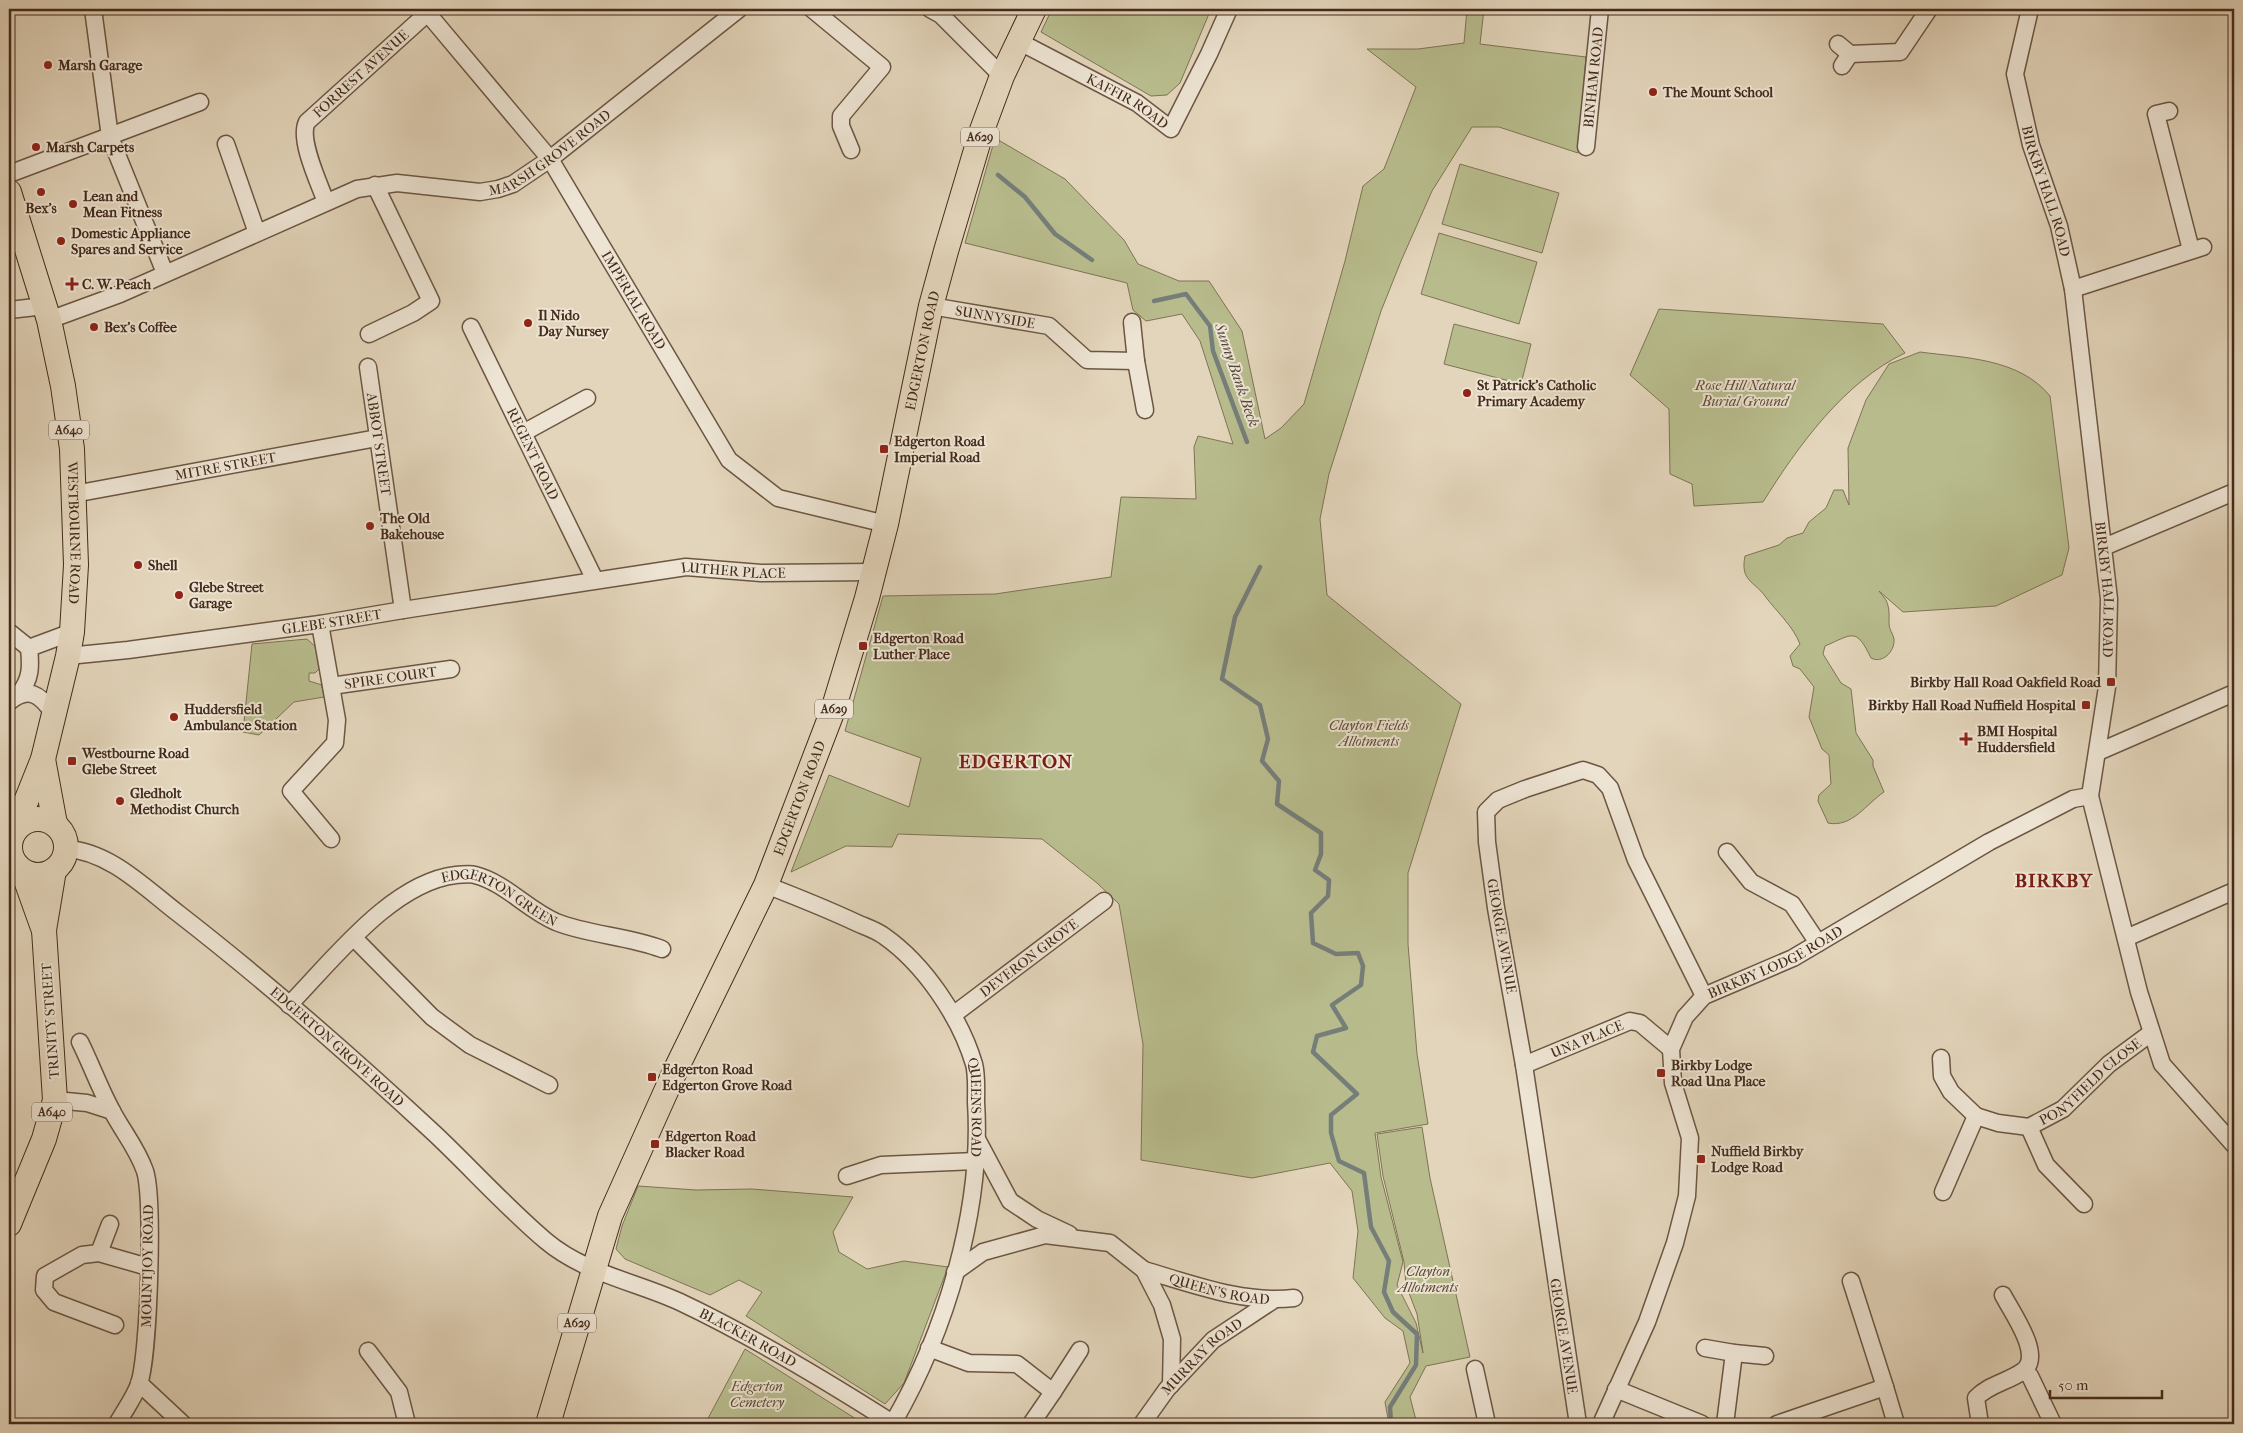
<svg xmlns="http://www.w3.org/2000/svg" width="2243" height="1433" viewBox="0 0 2243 1433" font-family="'IM FELL French Canon',serif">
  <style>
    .green { fill: #b8bc8d; stroke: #7e7454 }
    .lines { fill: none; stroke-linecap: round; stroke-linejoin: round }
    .stream { stroke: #767e7a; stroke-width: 4.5 }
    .minor-casing { stroke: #6c5643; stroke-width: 19 }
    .highway-casing { stroke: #442b1b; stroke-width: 26 }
    .minor { stroke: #ede4d3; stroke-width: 16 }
    .highway { stroke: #e3d5bb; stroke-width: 24 }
    .poi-dot { fill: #8f2418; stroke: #ede4d3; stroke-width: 2 }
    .labels { text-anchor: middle; stroke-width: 4; stroke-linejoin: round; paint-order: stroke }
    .shield { fill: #ede4d3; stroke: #776252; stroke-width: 1 }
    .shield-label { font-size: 12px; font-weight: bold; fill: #442b1b }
    .poi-label { font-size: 14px; font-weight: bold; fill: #442b1b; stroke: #ede4d3; text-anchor: start }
    .street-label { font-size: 14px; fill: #442b1b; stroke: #ede4d3 }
    .park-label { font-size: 14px; font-style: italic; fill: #5b4832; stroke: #ede4d3 }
    .water-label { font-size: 15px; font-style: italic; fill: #55473b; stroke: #ede4d3 }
    .district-label { font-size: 19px; font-weight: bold; letter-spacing: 1px; fill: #7a1f14; stroke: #ede4d3 }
  </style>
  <rect width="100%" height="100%" fill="#e3d5bb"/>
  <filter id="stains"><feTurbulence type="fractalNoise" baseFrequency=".004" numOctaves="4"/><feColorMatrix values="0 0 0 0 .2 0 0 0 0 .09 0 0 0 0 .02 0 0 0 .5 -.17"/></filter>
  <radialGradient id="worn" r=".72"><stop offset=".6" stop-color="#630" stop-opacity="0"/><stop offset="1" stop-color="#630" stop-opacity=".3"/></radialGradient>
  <!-- green -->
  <g class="green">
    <polygon points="1052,9 1211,9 1180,83 1167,95 1151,96 1041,32"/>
    <polygon points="1467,9 1484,9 1480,44 1586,57 1578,153 1499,127 1472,127 1432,191 1401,261 1381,311 1329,474 1320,519 1327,595 1461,704 1408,873 1408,944 1417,1054 1428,1124 1375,1133 1381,1177 1403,1262 1397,1285 1416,1323 1423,1353 1417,1314 1406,1285 1404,1262 1383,1176 1377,1134 1422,1127 1430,1178 1470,1357 1426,1366 1410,1397 1417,1424 1389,1424 1385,1402 1410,1363 1403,1331 1385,1318 1353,1278 1358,1231 1352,1191 1330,1163 1252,1178 1141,1160 1143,1044 1119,904 1097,883 1042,839 898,834 892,847 846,846 791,872 829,775 909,807 921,758 845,731 883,596 995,594 1111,577 1121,497 1196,499 1194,447 1198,436 1233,444 1200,341 1182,314 1146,321 1133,310 1127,283 965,243 995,138 1065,179 1124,240 1138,264 1179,281 1209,281 1242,331 1265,439 1281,428 1304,404 1345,261 1363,186 1384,169 1416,87 1367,49 1418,49 1464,43"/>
    <polygon points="1460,164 1559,193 1542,253 1442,224"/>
    <polygon points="1439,233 1537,262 1519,324 1421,294"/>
    <path d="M1659 309 1883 324 1905 353C1844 382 1798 446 1763 502L1694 506 1692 484 1670 474 1669 409 1630 375Z"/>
    <polygon points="1454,324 1531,344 1521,384 1444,364"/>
    <path d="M1920 352C1965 358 2019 358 2050 396L2069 548 2062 575 1996 606 1903 612 1879 591C1881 594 1884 597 1886 600 1890 609 1889 615 1889 624 1889 629 1893 634 1894 639 1895 652 1882 664 1871 658 1856 627 1853 634 1825 646L1823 654 1841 683 1851 689 1856 733 1873 760V766L1884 792C1866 804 1852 828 1828 823L1818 801 1819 795 1831 784 1829 755 1822 749 1809 717 1814 687 1800 669 1793 666 1790 656 1800 644C1793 626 1776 611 1765 596 1754 581 1740 581 1745 556L1779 545 1787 538 1803 533 1809 522 1826 508 1834 490H1843L1849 505 1848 448 1866 400 1889 364Z"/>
    <polygon points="307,639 319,650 320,668 315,673 309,673 309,681 322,685 324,697 294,702 259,735 243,732 252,644"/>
    <polygon points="638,1186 696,1190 752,1189 853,1197 833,1232 839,1252 867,1269 904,1261 948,1267 904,1383 885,1404 746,1316 762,1292 739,1280 710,1295 625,1259 616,1249 622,1226"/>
    <polygon points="745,1349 864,1424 705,1424"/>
  </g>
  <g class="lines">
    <!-- stream -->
    <g class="stream">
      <polyline points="998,175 1025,197 1055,234 1092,260"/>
      <polyline points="1154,301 1186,294 1210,326 1213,351 1247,442"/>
      <polyline points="1260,567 1235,617 1222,679 1260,705 1268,739 1262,761 1279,781 1277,804 1321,833 1321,854 1315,870 1329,880 1328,896 1311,913 1313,943 1336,954 1358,953 1363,966 1361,985 1332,1005 1346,1028 1317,1036 1313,1052 1357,1094 1331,1115 1331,1133 1339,1161 1364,1173 1371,1227 1389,1261 1384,1292 1393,1312 1417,1334 1416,1365 1390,1407 1391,1424"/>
    </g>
    <defs>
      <g id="minor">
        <polyline points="93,9 110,137 165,273"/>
        <path id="s1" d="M424 9 550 159 729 460 778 498 886 524"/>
        <polyline points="812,9 882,67 841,116 841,126 851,150"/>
        <polyline points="930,9 941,15 1002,76"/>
        <path id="s2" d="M2030 9 2015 74 2031 145 2059 226 2073 289 2109 599 2107 687 2090 796 2139 992 2162 1064 2234 1145"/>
        <path id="s3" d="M1018 41 1137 103 1171 129 1209 54 1229 9"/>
        <polyline points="1838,44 1850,54 1900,52 1929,9"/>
        <polyline points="1842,66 1850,54"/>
        <polyline points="2169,111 2156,114 2191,250"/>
        <polyline points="226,144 257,233"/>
        <path id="s4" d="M1586 147 1600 9"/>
        <polyline points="9,174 200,102"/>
        <path id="s5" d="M326 202C319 183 298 139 307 122L432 9"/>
        <polyline points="2073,289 2203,247"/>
        <path id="s6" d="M931 306 1049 326 1087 360 1136 361"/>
        <polyline points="9,310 45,306"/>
        <path id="s7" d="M49 320 120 294 357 189 397 183 480 192 498 189 513 184 550 159 739 9"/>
        <polyline points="1132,322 1136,361 1145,410"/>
        <path id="s8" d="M471 327 595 580"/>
        <polyline points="369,334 413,313 431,301 375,185"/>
        <path id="s9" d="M368 367 403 610"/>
        <polyline points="523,433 587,398"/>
        <path id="s10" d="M74 494 377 438"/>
        <polyline points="2104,547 2234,492"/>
        <polyline points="320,624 337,720 335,743 291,791 331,839"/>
        <path d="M9 632 29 648C31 667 31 679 19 694"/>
        <polyline points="29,648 72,632"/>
        <path id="s11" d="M68 656 128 650 320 624 403 610 686 567 761 573 874 572"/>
        <path id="s12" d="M331 686 451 669"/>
        <path d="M9 702C28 686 40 694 53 713"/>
        <polyline points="2098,752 2234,693"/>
        <polyline points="9,840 10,840"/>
        <path id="s13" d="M66 849C110 851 146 889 179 914 268 983 353 1058 435 1134 472 1169 507 1208 546 1241 584 1273 636 1282 680 1302 754 1337 825 1380 894 1424"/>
        <polyline points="1727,852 1751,882 1792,904 1818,943"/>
        <path id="s14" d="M766 885C797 897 827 909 857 923 866 927 876 930 884 936 924 964 960 1017 974 1064 977 1075 976 1090 976 1102 983 1209 946 1331 893 1423"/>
        <polyline points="354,938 432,1017 470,1045 549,1085"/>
        <polyline points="2126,938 2234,891"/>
        <path id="s15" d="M289 1005C332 961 392 882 456 875 462 875 469 873 475 875 506 883 526 909 556 922 589 935 628 936 662 949"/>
        <path id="s16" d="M953 1015 1104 901"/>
        <path d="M80 1042C91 1064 100 1089 112 1111 123 1132 137 1148 145 1171 154 1199 149 1355 139 1384 134 1398 124 1411 117 1424"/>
        <path id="s17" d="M1941 1058 1942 1076 1951 1092 1976 1116 1998 1123 2029 1127 2063 1109 2109 1064 2151 1033"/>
        <path id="s18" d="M1524 1065 1630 1021 1640 1023 1671 1049"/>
        <polyline points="55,1100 87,1103 112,1111"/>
        <polyline points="2029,1127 2046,1165 2084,1204"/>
        <polyline points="978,1141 1010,1201 1037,1219 1069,1234"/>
        <polyline points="847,1176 881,1165 976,1161"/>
        <polyline points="1943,1192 1976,1116"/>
        <polyline points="99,1253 110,1224"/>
        <path id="s19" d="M1144 1270C1192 1284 1244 1304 1294 1298"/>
        <polyline points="955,1272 983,1252 1045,1235 1110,1243 1144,1270 1162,1305 1172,1339 1171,1385"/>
        <polyline points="115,1325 54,1302 44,1290 45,1276 82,1255 99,1253 148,1267"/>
        <polyline points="929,1348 969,1363 1017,1364 1053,1392 1031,1424"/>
        <polyline points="1705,1348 1734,1353"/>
        <polyline points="368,1351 399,1392 407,1424"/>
        <polyline points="1475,1369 1487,1424"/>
        <polyline points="2024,1371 2030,1376 2053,1424"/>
        <polyline points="139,1383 183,1424"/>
        <polyline points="1885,1387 1896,1424"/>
        <polyline points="1616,1389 1702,1424"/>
        <polyline points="1053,1392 1080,1350"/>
        <path id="s20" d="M1142 1424 1167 1389 1213 1340 1272 1301"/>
        <polyline points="1578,1424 1524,1065 1496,908 1487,842 1486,812 1498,800 1525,789 1583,770 1598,775 1610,788 1636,860 1704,996"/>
        <path id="s21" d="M1601 1424 1647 1322 1675 1243 1687 1196 1690 1138 1673 1083 1671 1049 1685 1017 1704 996 1793 958 1989 842 2073 799 2090 796"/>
        <polyline points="1725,1424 1734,1353 1765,1356"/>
        <polyline points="1777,1424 1885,1387 1851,1281"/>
        <path d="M1980 1424 1976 1398C1989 1384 2008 1382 2023 1371 2044 1356 2012 1313 2003 1295"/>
      </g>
      <g id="highway">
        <path id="s22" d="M9 192 49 320 63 386 72 449 76 565 72 632 68 656 43 759 15 829"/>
        <polyline points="43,759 55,824"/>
        <circle cx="38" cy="847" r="28"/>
        <polyline points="23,872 43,928"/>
        <polyline points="9,1224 44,1139 55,1100 44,930 54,870"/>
        <path id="s23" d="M548 1424 610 1216 676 1069 766 885 833 710 867 598 886 524 931 306 946 251 982 130 1002 76 1034 9"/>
      </g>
    </defs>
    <!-- minor casing -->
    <use href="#minor" class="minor-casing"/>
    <!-- highway casing -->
    <use href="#highway" class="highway-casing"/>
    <!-- minor -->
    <use href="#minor" class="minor"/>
    <!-- highway -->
    <use href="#highway" class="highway"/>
  </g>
  <!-- markers -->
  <g class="poi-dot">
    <circle cx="48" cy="65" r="5"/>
    <circle cx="1653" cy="92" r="5"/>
    <circle cx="36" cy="147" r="5"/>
    <circle cx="41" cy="192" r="5"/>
    <circle cx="73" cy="204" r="5"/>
    <circle cx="61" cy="241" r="5"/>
    <path d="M69.5 276.5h5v5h5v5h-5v5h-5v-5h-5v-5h5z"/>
    <circle cx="528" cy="323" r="5"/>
    <circle cx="94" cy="327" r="5"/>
    <circle cx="1467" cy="393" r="5"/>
    <rect x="879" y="444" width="10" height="10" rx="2.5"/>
    <circle cx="370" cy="526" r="5"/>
    <circle cx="138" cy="565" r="5"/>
    <circle cx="179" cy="595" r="5"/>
    <rect x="858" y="641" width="10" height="10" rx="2.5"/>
    <rect x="2106" y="677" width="10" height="10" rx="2.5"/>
    <rect x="2081" y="700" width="10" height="10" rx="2.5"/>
    <circle cx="174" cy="717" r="5"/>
    <path d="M1963.5 731.5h5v5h5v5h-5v5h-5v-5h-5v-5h5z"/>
    <rect x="67" y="756" width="10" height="10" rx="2.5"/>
    <circle cx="120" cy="801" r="5"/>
    <rect x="1656" y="1068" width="10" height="10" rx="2.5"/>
    <rect x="647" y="1072" width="10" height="10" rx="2.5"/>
    <rect x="650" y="1139" width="10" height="10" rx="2.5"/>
    <rect x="1696" y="1154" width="10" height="10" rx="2.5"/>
  </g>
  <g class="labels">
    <!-- shield labels -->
    <g class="shield">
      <rect x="961" y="127.5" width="38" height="19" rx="4"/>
      <rect x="49" y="420.5" width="40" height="19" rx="4"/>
      <rect x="815" y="699.5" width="38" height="19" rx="4"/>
      <rect x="32" y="1102.5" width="40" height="19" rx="4"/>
      <rect x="558" y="1313.5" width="38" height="19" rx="4"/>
    </g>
    <g class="shield-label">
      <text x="980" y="141">A629</text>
      <text x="69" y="434">A640</text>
      <text x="834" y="713">A629</text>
      <text x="52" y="1116">A640</text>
      <text x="577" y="1327">A629</text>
    </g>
    <!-- poi labels -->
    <g class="poi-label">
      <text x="58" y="70">Marsh Garage</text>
      <text x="1663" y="97">The Mount School</text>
      <text x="46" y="152">Marsh Carpets</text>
      <text x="83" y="201">Lean and<tspan x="83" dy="16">Mean Fitness</tspan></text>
      <text x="41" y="213" text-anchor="middle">Bex's</text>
      <text x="71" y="238">Domestic Appliance<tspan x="71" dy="16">Spares and Service</tspan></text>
      <text x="82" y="289">C. W. Peach</text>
      <text x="538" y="320">Il Nido<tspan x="538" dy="16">Day Nursey</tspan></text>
      <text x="104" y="332">Bex's Coffee</text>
      <text x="1477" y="390">St Patrick's Catholic<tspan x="1477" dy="16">Primary Academy</tspan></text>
      <text x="894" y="446">Edgerton Road<tspan x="894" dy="16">Imperial Road</tspan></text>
      <text x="380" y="523">The Old<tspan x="380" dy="16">Bakehouse</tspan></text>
      <text x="148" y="570">Shell</text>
      <text x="189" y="592">Glebe Street<tspan x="189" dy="16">Garage</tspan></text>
      <text x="873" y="643">Edgerton Road<tspan x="873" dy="16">Luther Place</tspan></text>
      <text x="2101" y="687" text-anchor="end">Birkby Hall Road Oakfield Road</text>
      <text x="2076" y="710" text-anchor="end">Birkby Hall Road Nuffield Hospital</text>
      <text x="184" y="714">Huddersfield<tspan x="184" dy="16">Ambulance Station</tspan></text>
      <text x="1977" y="736">BMI Hospital<tspan x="1977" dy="16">Huddersfield</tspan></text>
      <text x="82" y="758">Westbourne Road<tspan x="82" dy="16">Glebe Street</tspan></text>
      <text x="130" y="798">Gledholt<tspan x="130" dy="16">Methodist Church</tspan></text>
      <text x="1671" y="1070">Birkby Lodge<tspan x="1671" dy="16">Road Una Place</tspan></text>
      <text x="662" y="1074">Edgerton Road<tspan x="662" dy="16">Edgerton Grove Road</tspan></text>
      <text x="665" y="1141">Edgerton Road<tspan x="665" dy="16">Blacker Road</tspan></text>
      <text x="1711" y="1156">Nuffield Birkby<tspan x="1711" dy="16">Lodge Road</tspan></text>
    </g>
    <!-- street labels -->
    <g class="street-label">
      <text dy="5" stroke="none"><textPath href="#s5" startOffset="156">FORREST AVENUE</textPath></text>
      <text dy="5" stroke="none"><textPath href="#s4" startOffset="70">BINHAM ROAD</textPath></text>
      <text dy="5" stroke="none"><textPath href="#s3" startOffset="125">KAFFIR ROAD</textPath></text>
      <text dy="5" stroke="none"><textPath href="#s7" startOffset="540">MARSH GROVE ROAD</textPath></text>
      <text dy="5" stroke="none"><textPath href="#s2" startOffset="188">BIRKBY HALL ROAD</textPath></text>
      <text dy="5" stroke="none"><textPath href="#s1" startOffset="360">IMPERIAL ROAD</textPath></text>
      <text dy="5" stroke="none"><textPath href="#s6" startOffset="65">SUNNYSIDE</textPath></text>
      <text dy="5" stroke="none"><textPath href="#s23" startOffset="1141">EDGERTON ROAD</textPath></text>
      <text dy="5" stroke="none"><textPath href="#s9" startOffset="78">ABBOT STREET</textPath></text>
      <text dy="5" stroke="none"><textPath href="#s8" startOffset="141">REGENT ROAD</textPath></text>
      <text dy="5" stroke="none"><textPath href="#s10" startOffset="154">MITRE STREET</textPath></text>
      <text dy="5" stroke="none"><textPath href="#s22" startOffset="349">WESTBOURNE ROAD</textPath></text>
      <text dy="5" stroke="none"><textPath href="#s11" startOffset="672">LUTHER PLACE</textPath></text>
      <text dy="5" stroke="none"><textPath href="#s2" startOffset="592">BIRKBY HALL ROAD</textPath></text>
      <text dy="5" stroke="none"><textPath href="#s11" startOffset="266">GLEBE STREET</textPath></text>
      <text dy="5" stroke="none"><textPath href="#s12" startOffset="60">SPIRE COURT</textPath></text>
      <text dy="5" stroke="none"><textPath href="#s23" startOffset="676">EDGERTON ROAD</textPath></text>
      <text dy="5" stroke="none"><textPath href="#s15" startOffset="265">EDGERTON GREEN</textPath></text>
      <text transform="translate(1502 936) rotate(80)" y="5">GEORGE AVENUE</text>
      <text dy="5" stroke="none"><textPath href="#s16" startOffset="95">DEVERON GROVE</textPath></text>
      <text dy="5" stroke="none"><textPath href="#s21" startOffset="536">BIRKBY LODGE ROAD</textPath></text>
      <text transform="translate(50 1021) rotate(-94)" y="5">TRINITY STREET</text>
      <text dy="5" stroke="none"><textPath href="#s18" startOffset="68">UNA PLACE</textPath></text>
      <text dy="5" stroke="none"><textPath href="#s13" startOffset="339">EDGERTON GROVE ROAD</textPath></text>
      <text dy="5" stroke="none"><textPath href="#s17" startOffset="202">PONYFIELD CLOSE</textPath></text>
      <text dy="5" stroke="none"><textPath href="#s14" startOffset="331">QUEENS ROAD</textPath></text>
      <text transform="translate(147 1266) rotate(-89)" y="5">MOUNTJOY ROAD</text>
      <text dy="5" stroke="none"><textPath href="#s19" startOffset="78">QUEEN'S ROAD</textPath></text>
      <text transform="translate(1564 1336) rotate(81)" y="5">GEORGE AVENUE</text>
      <text dy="5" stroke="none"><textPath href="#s13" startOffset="849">BLACKER ROAD</textPath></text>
      <text dy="5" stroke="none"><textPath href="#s20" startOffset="91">MURRAY ROAD</textPath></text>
    </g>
    <!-- park labels -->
    <g class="park-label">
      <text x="1745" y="390">Rose Hill Natural<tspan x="1745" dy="16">Burial Ground</tspan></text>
      <text x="1369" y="730">Clayton Fields<tspan x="1369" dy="16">Allotments</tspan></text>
      <text x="1428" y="1276">Clayton<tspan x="1428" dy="16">Allotments</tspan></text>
      <text x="757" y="1391">Edgerton<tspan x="757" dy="16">Cemetery</tspan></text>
    </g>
    <!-- water labels -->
    <g class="water-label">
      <text transform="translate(1237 375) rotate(71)" y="5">Sunny Bank Beck</text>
    </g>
    <!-- district labels -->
    <g class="district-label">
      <text x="1016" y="768">EDGERTON</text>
      <text x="2054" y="887">BIRKBY</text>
    </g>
  </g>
  <!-- margin -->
  <rect width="2243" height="1433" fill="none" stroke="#e3d5bb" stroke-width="30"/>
  <rect x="10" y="10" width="2223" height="1413" fill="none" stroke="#442b1b" stroke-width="2.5"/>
  <rect x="15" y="15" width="2213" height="1403" fill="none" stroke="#442b1b"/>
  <!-- scale -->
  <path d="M2050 1390v8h112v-8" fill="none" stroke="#442b1b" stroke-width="2.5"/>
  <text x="2058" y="1390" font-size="15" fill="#442b1b" stroke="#ede4d3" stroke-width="4" paint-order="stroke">50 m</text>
  <rect width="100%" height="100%" filter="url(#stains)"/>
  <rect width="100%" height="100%" fill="url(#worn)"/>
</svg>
